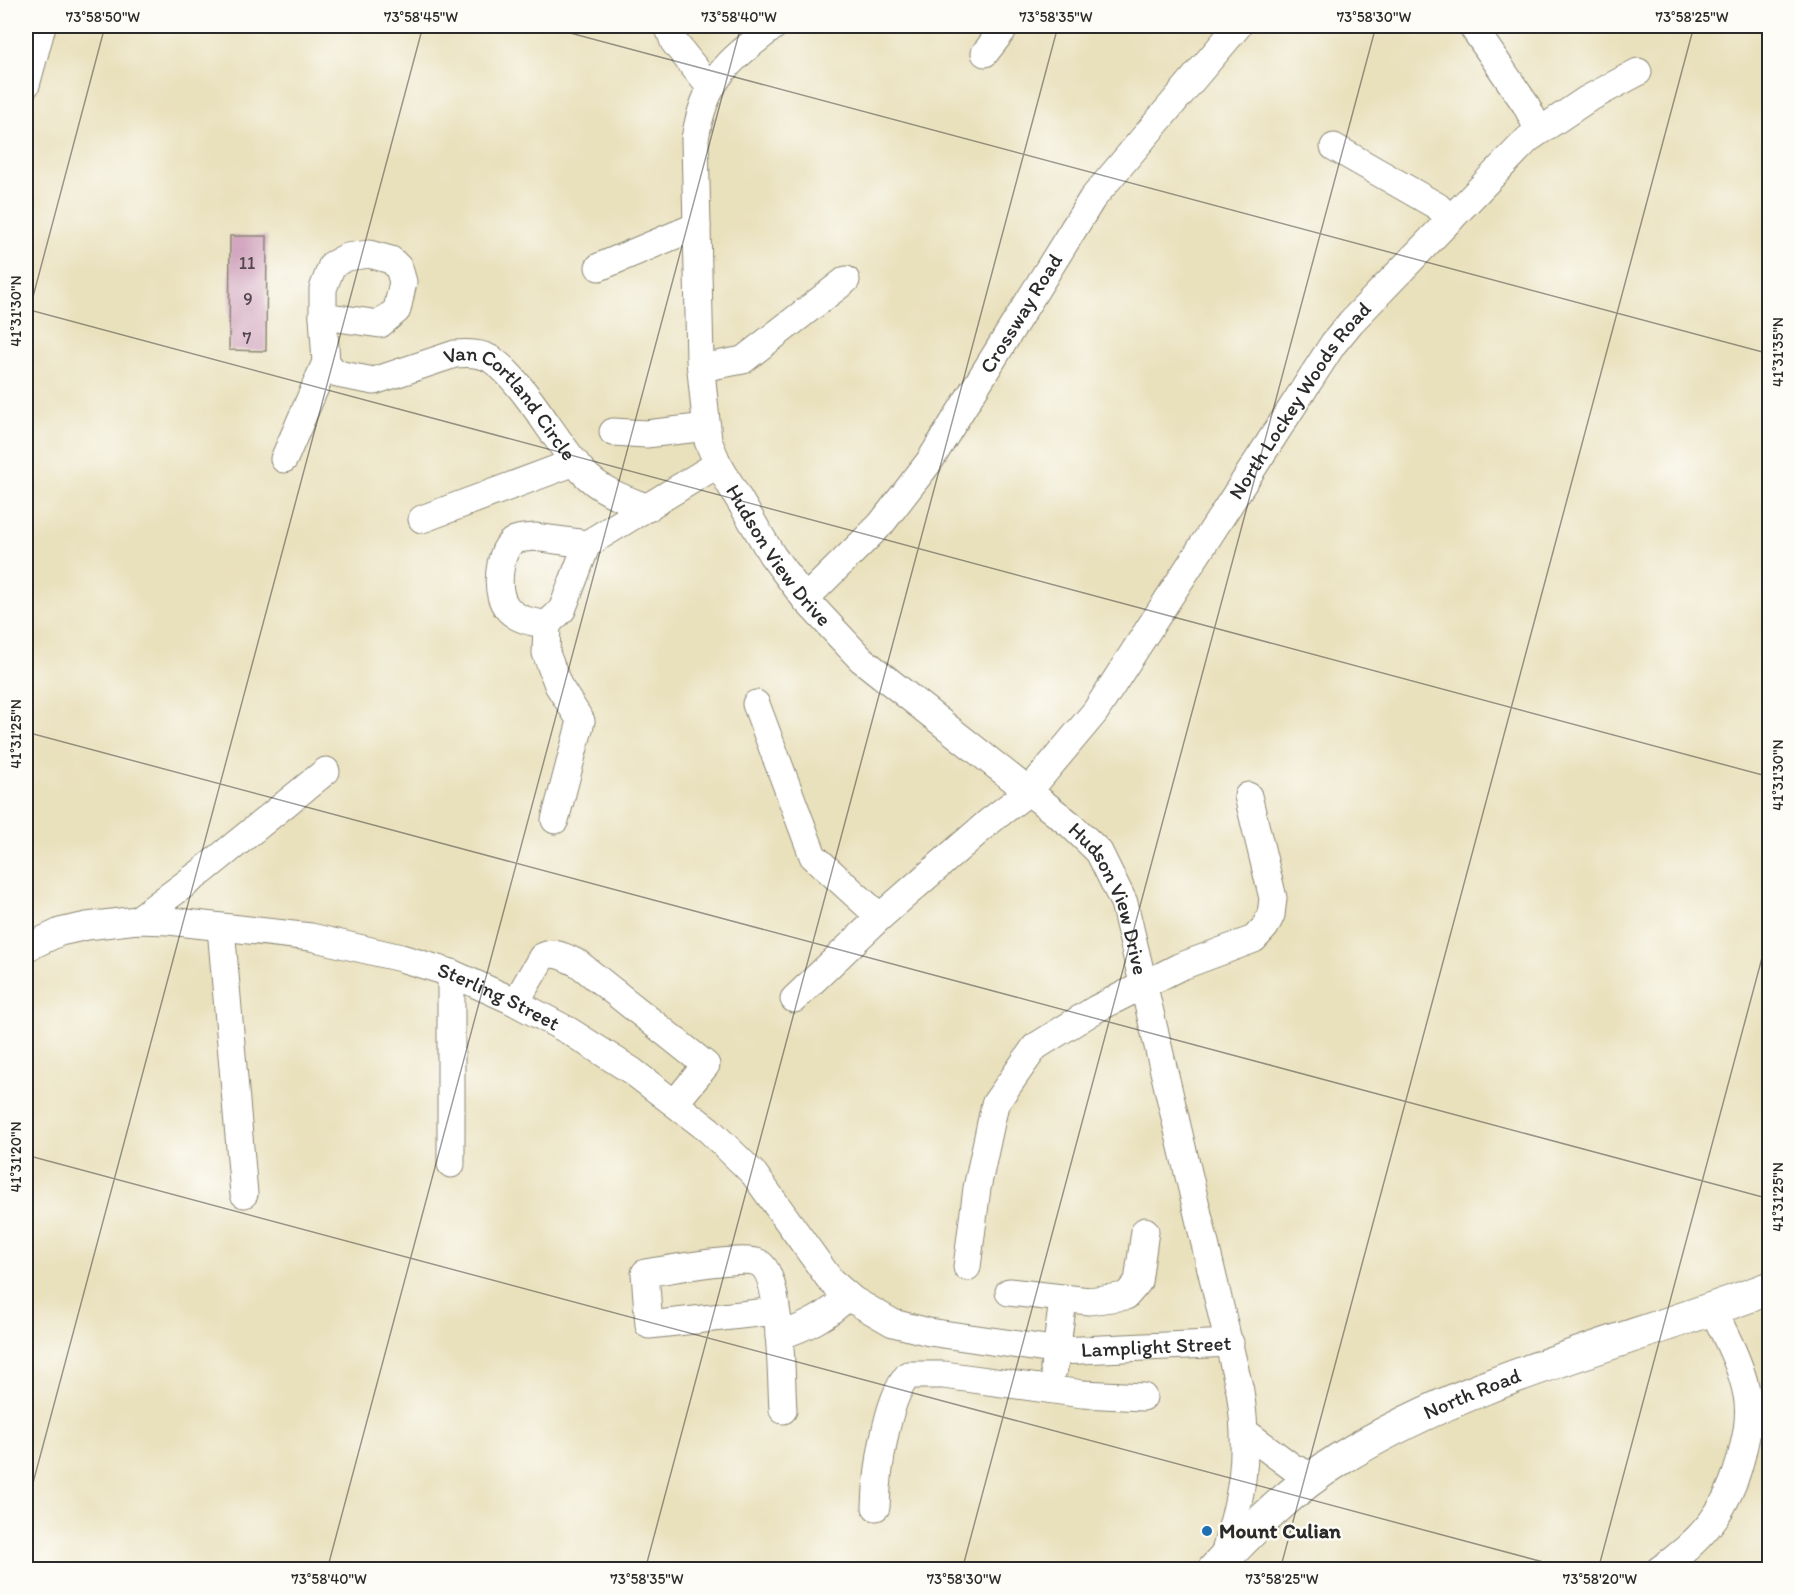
<svg xmlns="http://www.w3.org/2000/svg" width="1795" height="1595" viewBox="0 0 1795 1595" font-family="Itim,sans-serif">
  <style>
    .building { fill: #ca98b5 }
    .lines { fill: none; stroke-linecap: round; stroke-linejoin: round }
    .minor-casing { stroke: #8a8674; stroke-width: 29 }
    .major-casing { stroke: #8a8674; stroke-width: 35 }
    .minor { stroke: #fff; stroke-width: 27 }
    .major { stroke: #fff; stroke-width: 33 }
    .ticks { fill: none; stroke: #2b2b2b; stroke-width: 1.5; stroke-opacity: 0.45 }
    .poi-dot { fill: #1f6fb2; stroke: #fdfcf7; stroke-width: 2 }
    .labels { text-anchor: middle; stroke-width: 4.5; stroke-linejoin: round; paint-order: stroke }
    .number-label { font-size: 18px; fill: #53464e }
    .street-label { font-size: 21px; fill: #2b2b2b; stroke: #fdfcf7 }
    .poi-label { font-size: 21px; font-weight: bold; fill: #2b2b2b; stroke: #fdfcf7; text-anchor: start }
    .neatline { fill: none; stroke: #2b2b2b; stroke-width: 2 }
    .ticks-label { font-size: 15px; text-anchor: middle; fill: #2b2b2b }
  </style>
  <rect width="100%" height="100%" fill="#fdfcf7"/>
  <filter id="ink" filterUnits="userSpaceOnUse"><feTurbulence type="fractalNoise" baseFrequency=".0167" numOctaves="2"/><feDisplacementMap in="SourceGraphic" scale="12" xChannelSelector="R" yChannelSelector="G"/><feConvolveMatrix kernelMatrix="1 2 1 2 8 2 1 2 1" color-interpolation-filters="sRGB"/></filter>
  <filter id="wash" filterUnits="userSpaceOnUse"><feTurbulence type="fractalNoise" baseFrequency=".008" numOctaves="4" result="noise"/><feDisplacementMap in="SourceGraphic" scale="24" xChannelSelector="R" yChannelSelector="G"/><feGaussianBlur stdDeviation="1.35" result="paint"/><feColorMatrix in="noise" values="0 0 0 0 0 0 0 0 0 0 0 0 0 0 0 0 0 1.4 0 .05"/><feComposite in="paint" operator="in"/></filter>
  <g filter="url(#wash)">
    <rect width="100%" height="100%" fill="#e9e0bc"/>
    <g id="blocks">
      <!-- building -->
      <polygon class="building" points="230,236 267,236 266,351 229,350"/>
    </g>
  </g>
  <g filter="url(#ink)">
    <use href="#blocks" fill-opacity="0" stroke="#8a8674" stroke-width="1.5"/>
    <g class="lines">
      <defs>
        <g id="minor">
          <polyline points="668,26 674,42 710,87"/>
          <path id="s1" d="M774 26C728 62 705 78 695 139L700 360 708 441 718 464 772 555 805 599 861 659 1071 825 1099 852 1124 903 1240 1391C1250 1457 1242 1499 1222 1561"/>
          <polyline points="1472,26 1526,105 1539,131"/>
          <polyline points="985,53 1006,26"/>
          <polyline points="26,85 42,26"/>
          <polyline points="1334,147 1437,206 1451,219"/>
          <polygon points="369,254 391,260 399,268 403,282 397,310 380,324 323,316 323,289 332,265 347,257"/>
          <polyline points="599,267 697,226"/>
          <path id="s2" d="M323 316 326 362 333 371 342 375 374 381 455 354C465 353 481 353 491 359 524 381 555 442 584 473 601 491 625 499 648 508"/>
          <polyline points="701,368 743,360 846,280"/>
          <polyline points="613,432 646,434 707,427"/>
          <polyline points="284,459 326,362"/>
          <polyline points="422,519 575,462"/>
          <path d="M534 537 587 544 562 610 547 624C507 621 494 602 501 564 503 556 506 544 515 540 520 538 528 538 534 537Z"/>
          <polyline points="587,544 718,464"/>
          <path id="s3" d="M805 599 881 524 929 462 1092 199 1238 26"/>
          <polyline points="547,624 546,653 558,685 581,721 555,820"/>
          <polyline points="756,704 813,856 880,917"/>
          <polyline points="137,920 204,870 326,771"/>
          <polyline points="221,928 244,1194"/>
          <path id="s4" d="M26 948 60 932 87 926 137 920 169 921 311 937 401 958 451 973 511 1000 569 1031 632 1071 709 1130 754 1174 831 1281 853 1300 893 1323 929 1332 1060 1351 1230 1343"/>
          <polyline points="451,973 451,1164"/>
          <path id="s5" d="M794 999 880 917 990 821 1028 792 1095 712 1333 344 1351 322 1528 139 1586 100 1638 72"/>
          <path d="M516 1002 542 957C555 950 567 958 579 964L706 1065 675 1103"/>
          <polyline points="967,1267 977,1188 995,1104 1035,1047 1096,1009 1179,967 1254,939 1265,927 1271,915 1273,898 1248,796"/>
          <polyline points="1009,1292 1089,1301 1126,1296 1138,1282 1145,1231"/>
          <path d="M776 1311 649 1325 645 1273C666 1270 744 1255 759 1263 782 1276 781 1384 783 1410"/>
          <path d="M779 1336C806 1327 828 1316 848 1296"/>
          <polyline points="1054,1368 1063,1300"/>
          <polyline points="1245,1432 1292,1467 1314,1477"/>
          <path d="M876 1507C877 1473 886 1400 908 1375H944L1083 1394 1143 1397"/>
          <path d="M1659 1570C1708 1536 1732 1503 1744 1445 1748 1429 1750 1411 1747 1395 1741 1364 1726 1337 1713 1310"/>
        </g>
        <g id="major">
          <path id="s6" d="M1214 1570C1252 1529 1293 1488 1340 1459 1472 1377 1626 1343 1770 1288"/>
        </g>
      </defs>
      <!-- minor casing -->
      <use href="#minor" class="minor-casing"/>
      <!-- major casing -->
      <use href="#major" class="major-casing"/>
      <!-- minor -->
      <use href="#minor" class="minor"/>
      <!-- major -->
      <use href="#major" class="major"/>
    </g>
  </g>
  <!-- ticks -->
  <path class="ticks" d="M544 26 1770 354M26 309 1770 777M26 323 105 26M26 732 1770 1199M26 1155 1573 1570M26 1509 423 26M327 1570 741 26M645 1570 1058 26M962 1570 1376 26M1280 1570 1694 26M1598 1570 1770 928"/>
  <!-- markers -->
  <circle class="poi-dot" cx="1207" cy="1531" r="6"/>
  <g class="labels">
    <!-- number labels -->
    <g class="number-label">
      <text x="247" y="269">11</text>
      <text x="248" y="305">9</text>
      <text x="247" y="344">7</text>
    </g>
    <!-- street labels -->
    <g class="street-label">
      <text dy="7" stroke="none"><textPath href="#s3" startOffset="360">Crossway Road</textPath></text>
      <text dy="7" stroke="none"><textPath href="#s5" startOffset="790">North Lockey Woods Road</textPath></text>
      <text dy="7" stroke="none"><textPath href="#s2" startOffset="262">Van Cortland Circle</textPath></text>
      <text dy="7" stroke="none"><textPath href="#s1" startOffset="580">Hudson View Drive</textPath></text>
      <text dy="7" stroke="none"><textPath href="#s1" startOffset="1066">Hudson View Drive</textPath></text>
      <text dy="7" stroke="none"><textPath href="#s4" startOffset="488">Sterling Street</textPath></text>
      <text dy="7" stroke="none"><textPath href="#s4" startOffset="1274">Lamplight Street</textPath></text>
      <text dy="7" stroke="none"><textPath href="#s6" startOffset="316">North Road</textPath></text>
    </g>
    <!-- poi labels -->
    <g class="poi-label">
      <text x="1219" y="1538">Mount Culian</text>
    </g>
  </g>
  <!-- margin -->
  <rect width="1795" height="1595" fill="none" stroke="#fdfcf7" stroke-width="66"/>
  <rect x="33" y="33" width="1729" height="1529" class="neatline"/>
  <g class="ticks-label">
    <text x="103" y="22">73°58'50"W</text>
    <text x="421" y="22">73°58'45"W</text>
    <text x="739" y="22">73°58'40"W</text>
    <text x="1056" y="22">73°58'35"W</text>
    <text x="1374" y="22">73°58'30"W</text>
    <text x="1692" y="22">73°58'25"W</text>
    <text transform="translate(16 311) rotate(-90)" y="5">41°31'30"N</text>
    <text transform="translate(1778 352) rotate(-90)" y="5">41°31'35"N</text>
    <text transform="translate(16 734) rotate(-90)" y="5">41°31'25"N</text>
    <text transform="translate(1778 775) rotate(-90)" y="5">41°31'30"N</text>
    <text transform="translate(16 1157) rotate(-90)" y="5">41°31'20"N</text>
    <text transform="translate(1778 1197) rotate(-90)" y="5">41°31'25"N</text>
    <text x="329" y="1584">73°58'40"W</text>
    <text x="647" y="1584">73°58'35"W</text>
    <text x="964" y="1584">73°58'30"W</text>
    <text x="1282" y="1584">73°58'25"W</text>
    <text x="1600" y="1584">73°58'20"W</text>
  </g>
</svg>
